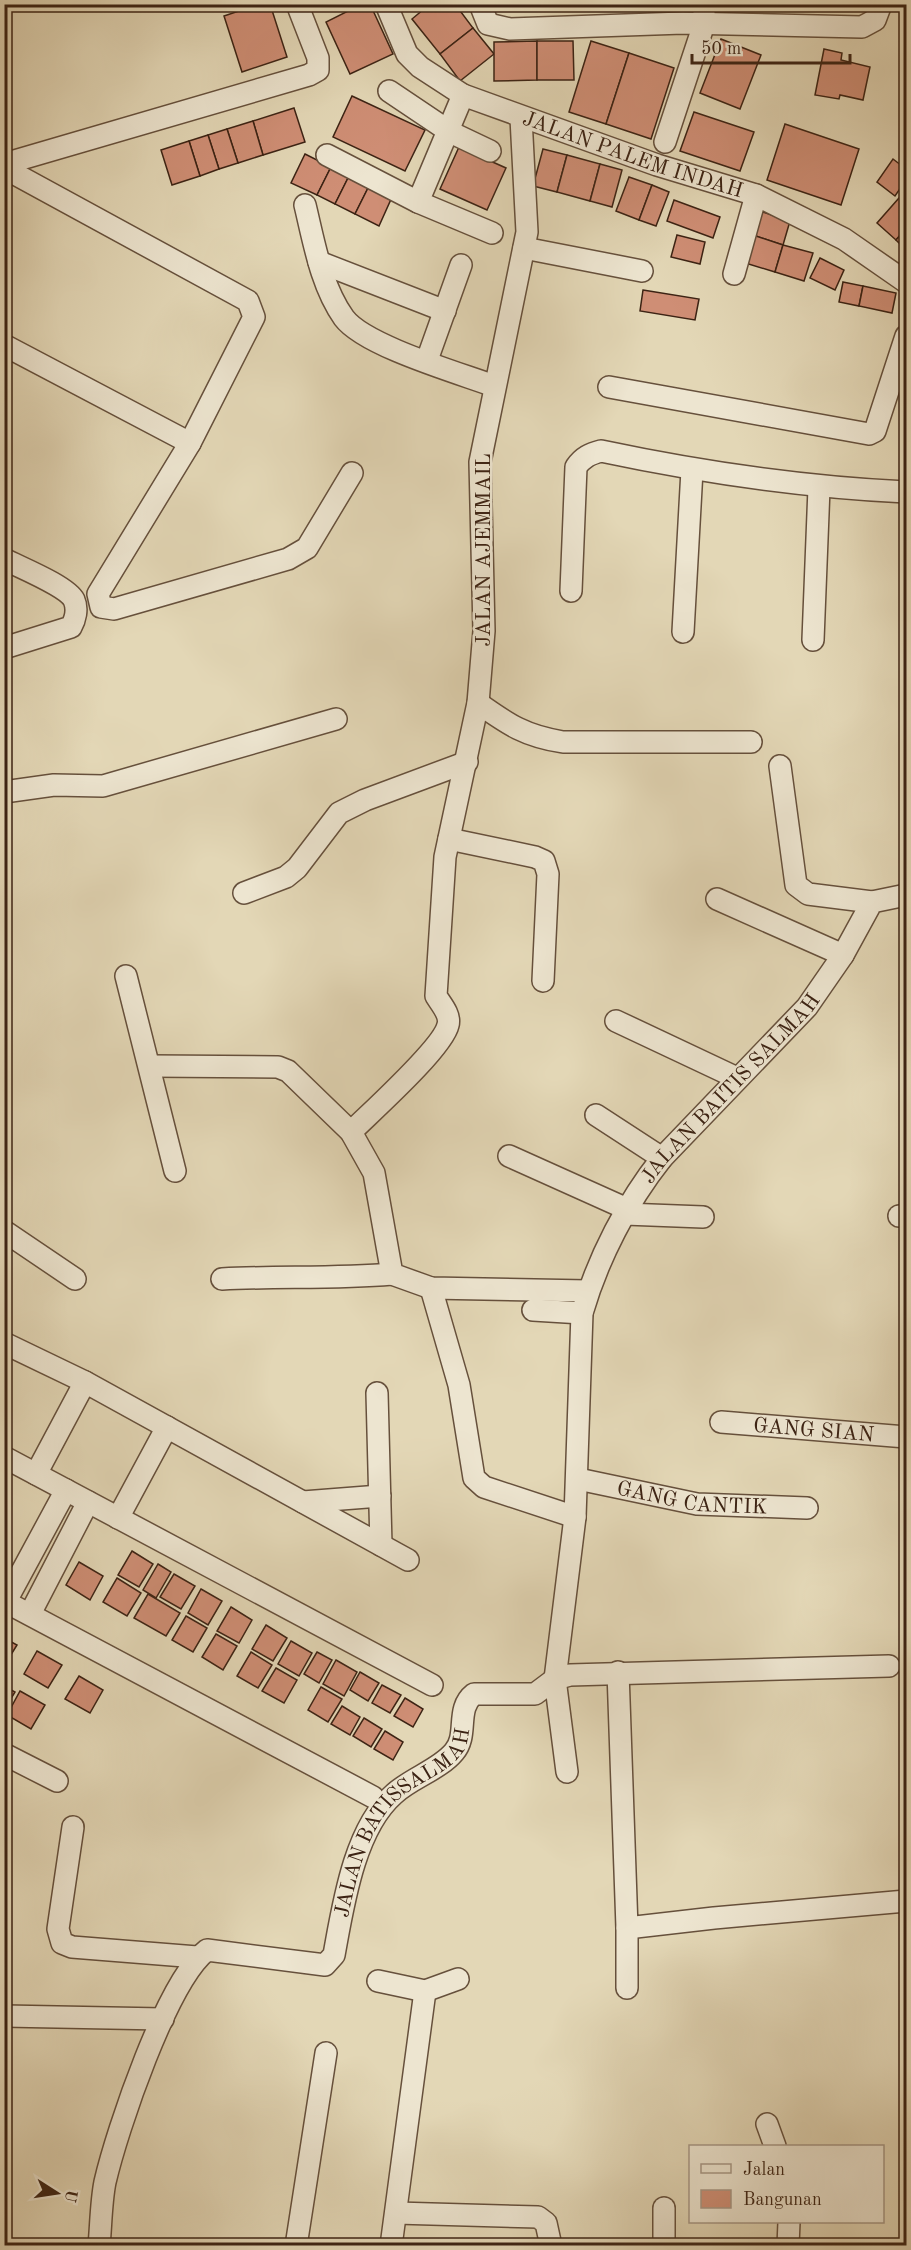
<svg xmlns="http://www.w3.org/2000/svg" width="911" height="2250" viewBox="0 0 911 2250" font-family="'Old Standard TT',serif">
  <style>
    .building { fill: #cf8e75; stroke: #3c2314; stroke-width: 1.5 }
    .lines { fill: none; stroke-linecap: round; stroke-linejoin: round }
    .minor-casing { stroke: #66503c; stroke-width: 24 }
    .minor { stroke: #ede5d0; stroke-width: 21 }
    .labels { text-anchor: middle; stroke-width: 5; stroke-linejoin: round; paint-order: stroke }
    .street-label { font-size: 21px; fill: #3c2314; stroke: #ede5d0 }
  </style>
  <rect width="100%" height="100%" fill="#e3d7b6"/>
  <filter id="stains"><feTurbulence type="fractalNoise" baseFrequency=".00333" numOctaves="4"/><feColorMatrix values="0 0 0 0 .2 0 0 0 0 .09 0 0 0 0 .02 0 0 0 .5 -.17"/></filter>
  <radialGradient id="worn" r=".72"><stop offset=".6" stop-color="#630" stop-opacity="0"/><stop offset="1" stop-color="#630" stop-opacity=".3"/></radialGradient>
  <!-- building -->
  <g class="building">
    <polygon points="209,4 226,4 212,11"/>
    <polygon points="260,4 270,4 287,57 242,72 224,16"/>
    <polygon points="362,4 370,4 393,54 350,74 326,22"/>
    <polygon points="430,4 455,4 473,28 440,54 412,19"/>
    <rect x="519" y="4" width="41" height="3"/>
    <rect x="560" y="4" width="36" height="3"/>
    <polygon points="596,4 665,4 665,8 596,7"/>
    <polygon points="746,4 795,4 795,8 746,9"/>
    <rect x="797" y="4" width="60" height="4"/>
    <polygon points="473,28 494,54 460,81 440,54"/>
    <polygon points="721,39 761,55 740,109 700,93"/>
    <polygon points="537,41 537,80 494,81 494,42"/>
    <polygon points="537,41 573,41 574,80 537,80"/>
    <polygon points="591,41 629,53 606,124 569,112"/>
    <polygon points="824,49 842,53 841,60 870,67 863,100 840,95 839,99 815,95"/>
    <polygon points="629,53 674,68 651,139 606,124"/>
    <polygon points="352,96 425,130 405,171 333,137"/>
    <polygon points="294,108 305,142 263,155 253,121"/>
    <polygon points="694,112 754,132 740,171 680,151"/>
    <polygon points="253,121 263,155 238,163 227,129"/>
    <polygon points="785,124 859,149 841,205 767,180"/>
    <polygon points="227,129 238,163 219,169 208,135"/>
    <polygon points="208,135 219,169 200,176 189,141"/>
    <polygon points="189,141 200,176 172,185 161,150"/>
    <polygon points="459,147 506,168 487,210 440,189"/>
    <polygon points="543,149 567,155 557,192 533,186"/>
    <polygon points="305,154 331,167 317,195 291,183"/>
    <polygon points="567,155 600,164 590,201 557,192"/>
    <polygon points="893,159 906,169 906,180 895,196 877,182"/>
    <polygon points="600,164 622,170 612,207 590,201"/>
    <polygon points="331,167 349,176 335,204 317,195"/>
    <polygon points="349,176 369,186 355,214 335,204"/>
    <polygon points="629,177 652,185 639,220 616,211"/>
    <polygon points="652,185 669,192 656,226 639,220"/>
    <polygon points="369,186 392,197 379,226 355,214"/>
    <polygon points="906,190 906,228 896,240 877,223"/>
    <polygon points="674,200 720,217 713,238 667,221"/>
    <polygon points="757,210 790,221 783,245 750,234"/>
    <polygon points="906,229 906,250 896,240"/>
    <polygon points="750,234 783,245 775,272 742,262"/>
    <polygon points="677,235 705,242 700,264 671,257"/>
    <polygon points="783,245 813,253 804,281 775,272"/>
    <polygon points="820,258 844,270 835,290 810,278"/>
    <polygon points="843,282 863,286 859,306 839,302"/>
    <polygon points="863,286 896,293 892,313 859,306"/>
    <polygon points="643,290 699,299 695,320 640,311"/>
    <polygon points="132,1551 153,1564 139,1587 118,1575"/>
    <polygon points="79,1562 103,1576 90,1600 66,1585"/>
    <polygon points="158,1564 171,1572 156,1598 143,1590"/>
    <polygon points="174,1574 195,1586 181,1609 160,1597"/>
    <polygon points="117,1578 141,1593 127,1616 103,1602"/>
    <polygon points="201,1589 222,1601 208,1625 188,1613"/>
    <polygon points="148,1594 180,1613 166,1636 134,1618"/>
    <polygon points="231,1607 252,1620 239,1643 217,1631"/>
    <polygon points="186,1616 207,1628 193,1652 172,1640"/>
    <polygon points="266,1625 287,1638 273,1661 252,1649"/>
    <polygon points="216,1634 237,1646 223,1670 202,1657"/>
    <polygon points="4,1638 17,1645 4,1666"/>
    <polygon points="291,1641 312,1653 299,1676 278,1664"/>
    <polygon points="37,1651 62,1665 48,1688 24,1674"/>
    <polygon points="251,1652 272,1665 258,1688 237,1676"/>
    <polygon points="317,1652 332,1660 319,1683 304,1674"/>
    <polygon points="336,1660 357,1672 344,1696 323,1684"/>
    <polygon points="276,1668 297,1680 284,1703 262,1691"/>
    <polygon points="360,1672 379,1683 368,1701 350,1690"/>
    <polygon points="79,1676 103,1690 90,1713 65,1699"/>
    <polygon points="382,1685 401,1695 390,1713 372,1703"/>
    <polygon points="4,1686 15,1692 4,1710"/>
    <polygon points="321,1687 342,1699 328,1722 308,1710"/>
    <polygon points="20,1691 45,1705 31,1729 7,1715"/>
    <polygon points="405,1698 423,1709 413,1727 394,1716"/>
    <polygon points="342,1706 360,1717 350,1735 331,1724"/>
    <polygon points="364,1718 382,1729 371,1747 353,1736"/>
    <polygon points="385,1731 403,1742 393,1760 374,1749"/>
  </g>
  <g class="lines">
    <defs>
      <g id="minor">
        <path id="s1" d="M386 4 407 54 420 67 463 95 657 165 756 195 844 239 906 282"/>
        <polyline points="480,4 488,24 510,29 683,23 862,27 875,20 881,4"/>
        <polyline points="389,91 450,132 490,151"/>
        <polyline points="463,95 418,202 492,233"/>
        <polyline points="665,142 704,24 704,4"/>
        <polyline points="327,155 418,202"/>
        <polyline points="4,164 309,75 318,70 318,58 297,4"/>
        <polyline points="4,168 248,301 254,317 190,443 98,594 101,607 114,609 288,559 307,548 352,473"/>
        <path d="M305 205C314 242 321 286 344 318 365 346 459 373 494 386"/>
        <polyline points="524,248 642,271"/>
        <polyline points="319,262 445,311"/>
        <polyline points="734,274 756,195"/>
        <polyline points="4,345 190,443"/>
        <polyline points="427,360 461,265"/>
        <polyline points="609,387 869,434 875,431 906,336"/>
        <path d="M4 559C19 567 67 586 74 600 78 609 75 620 71 627L4 648"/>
        <path d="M571 591 576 467C583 457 590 454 601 451 705 473 801 487 906 492"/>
        <polyline points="683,632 692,470"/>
        <polyline points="813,640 819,488"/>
        <path d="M478 703C509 725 525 736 563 742H751"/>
        <polyline points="780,766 796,885 808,894 872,902"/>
        <polyline points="4,792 54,785 103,786 336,719"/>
        <polyline points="449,839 535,857 544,861 548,874 543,981"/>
        <polyline points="244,893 286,877 297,868 339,813 365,800 467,762"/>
        <polyline points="717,899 843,955"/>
        <polyline points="126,976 175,1171"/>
        <polyline points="616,1021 737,1078"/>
        <polyline points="150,1066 278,1067 288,1071 351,1132 374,1173 392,1274 431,1288 588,1291"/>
        <polyline points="596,1115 662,1158"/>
        <path d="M351 1132C370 1113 443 1048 448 1025 451 1015 441 1004 436 996L445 857 478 703 484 631 480 462 527 232 521 118"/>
        <polyline points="509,1156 627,1209"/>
        <polyline points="625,1214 703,1217"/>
        <polyline points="899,1216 906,1216"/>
        <polyline points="4,1231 75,1279"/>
        <path d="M222 1279C279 1276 335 1279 392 1274"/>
        <polyline points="431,1288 459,1385 474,1478 484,1487 575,1517"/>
        <polyline points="533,1310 582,1313"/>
        <polyline points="4,1343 85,1382 408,1560"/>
        <polyline points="377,1393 381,1545"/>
        <path id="s2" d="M721 1422 906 1437"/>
        <polyline points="4,1457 432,1685"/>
        <polyline points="36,1474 85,1382"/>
        <path id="s3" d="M578 1479 697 1504 807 1508"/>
        <polyline points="303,1502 380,1496"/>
        <polyline points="118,1518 167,1427"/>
        <polyline points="4,1601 373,1797"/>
        <polyline points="6,1601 66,1490"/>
        <polyline points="30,1614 88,1502"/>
        <polyline points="618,1672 627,1928 714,1918 906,1901"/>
        <polyline points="4,1754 57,1781"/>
        <path id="s4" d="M567 1772 555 1679 575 1517 582 1313C598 1258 627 1202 662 1158L807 1007 843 955 872 902 906 895"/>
        <polyline points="73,1827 58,1929 62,1943 72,1947 197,1957"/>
        <polyline points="627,1928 627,1988"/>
        <polyline points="378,1981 425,1991 458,1979"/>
        <polyline points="4,2016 163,2019"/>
        <polyline points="767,2124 775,2146"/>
        <polyline points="396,2213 538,2217 546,2223 551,2246"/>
        <path id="s5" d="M99 2246C101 2225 101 2202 105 2182 117 2130 167 1981 207 1950L325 1965 334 1955C343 1906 354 1829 394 1794 411 1778 439 1770 454 1752 469 1735 455 1709 474 1694H535L555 1679 570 1675 889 1666"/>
        <polyline points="296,2246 326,2053"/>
        <polyline points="391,2246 425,1991"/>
        <polyline points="664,2246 664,2208"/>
        <polyline points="788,2246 789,2222"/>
      </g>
    </defs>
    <!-- minor casing -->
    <use href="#minor" class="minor-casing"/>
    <!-- minor -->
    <use href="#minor" class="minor"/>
  </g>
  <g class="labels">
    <!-- street labels -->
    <g class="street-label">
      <text dy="7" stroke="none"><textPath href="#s1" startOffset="304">JALAN PALEM INDAH</textPath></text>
      <text transform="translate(483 550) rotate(-90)" y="7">JALAN AJEMMAIL</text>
      <text dy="7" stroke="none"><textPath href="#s4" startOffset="734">JALAN BAITIS SALMAH</textPath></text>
      <text dy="7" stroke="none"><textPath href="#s2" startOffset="93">GANG SIAN</textPath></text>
      <text dy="7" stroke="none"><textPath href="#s3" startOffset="116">GANG CANTIK</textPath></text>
      <text dy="7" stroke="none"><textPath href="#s5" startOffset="609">JALAN BATISSALMAH</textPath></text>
    </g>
  </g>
  <!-- margin -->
  <rect width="911" height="2250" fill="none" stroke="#e3d7b6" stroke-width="24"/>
  <rect x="6" y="6" width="899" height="2238" fill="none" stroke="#3c2314" stroke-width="3"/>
  <rect x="12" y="12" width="887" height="2226" fill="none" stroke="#3c2314" stroke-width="1.5"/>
  <!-- legend -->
  <rect x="689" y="2145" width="195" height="78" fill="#ede5d0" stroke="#a69785" stroke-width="1.5"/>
  <rect x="701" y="2164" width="30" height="9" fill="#ede5d0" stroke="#a69785" stroke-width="1.5"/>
  <text x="743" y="2175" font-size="18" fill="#3c2314">Jalan</text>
  <rect x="701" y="2190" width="30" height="18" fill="#cf8e75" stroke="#a69785" stroke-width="1.5"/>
  <text x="743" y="2205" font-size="18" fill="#3c2314">Bangunan</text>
  <!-- north arrow -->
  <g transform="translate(57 2193) rotate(102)" stroke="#ede5d0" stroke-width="4.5" paint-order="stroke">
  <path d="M0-4.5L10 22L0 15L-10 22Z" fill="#3c2314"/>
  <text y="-9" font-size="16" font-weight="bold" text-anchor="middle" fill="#3c2314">U</text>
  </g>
  <!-- scale -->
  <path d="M692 54v9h158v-9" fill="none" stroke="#3c2314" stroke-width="3"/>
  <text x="701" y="54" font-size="18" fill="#3c2314" stroke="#ede5d0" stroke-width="4.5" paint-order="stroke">50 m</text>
  <rect width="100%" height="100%" filter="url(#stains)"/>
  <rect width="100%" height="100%" fill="url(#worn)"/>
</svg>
